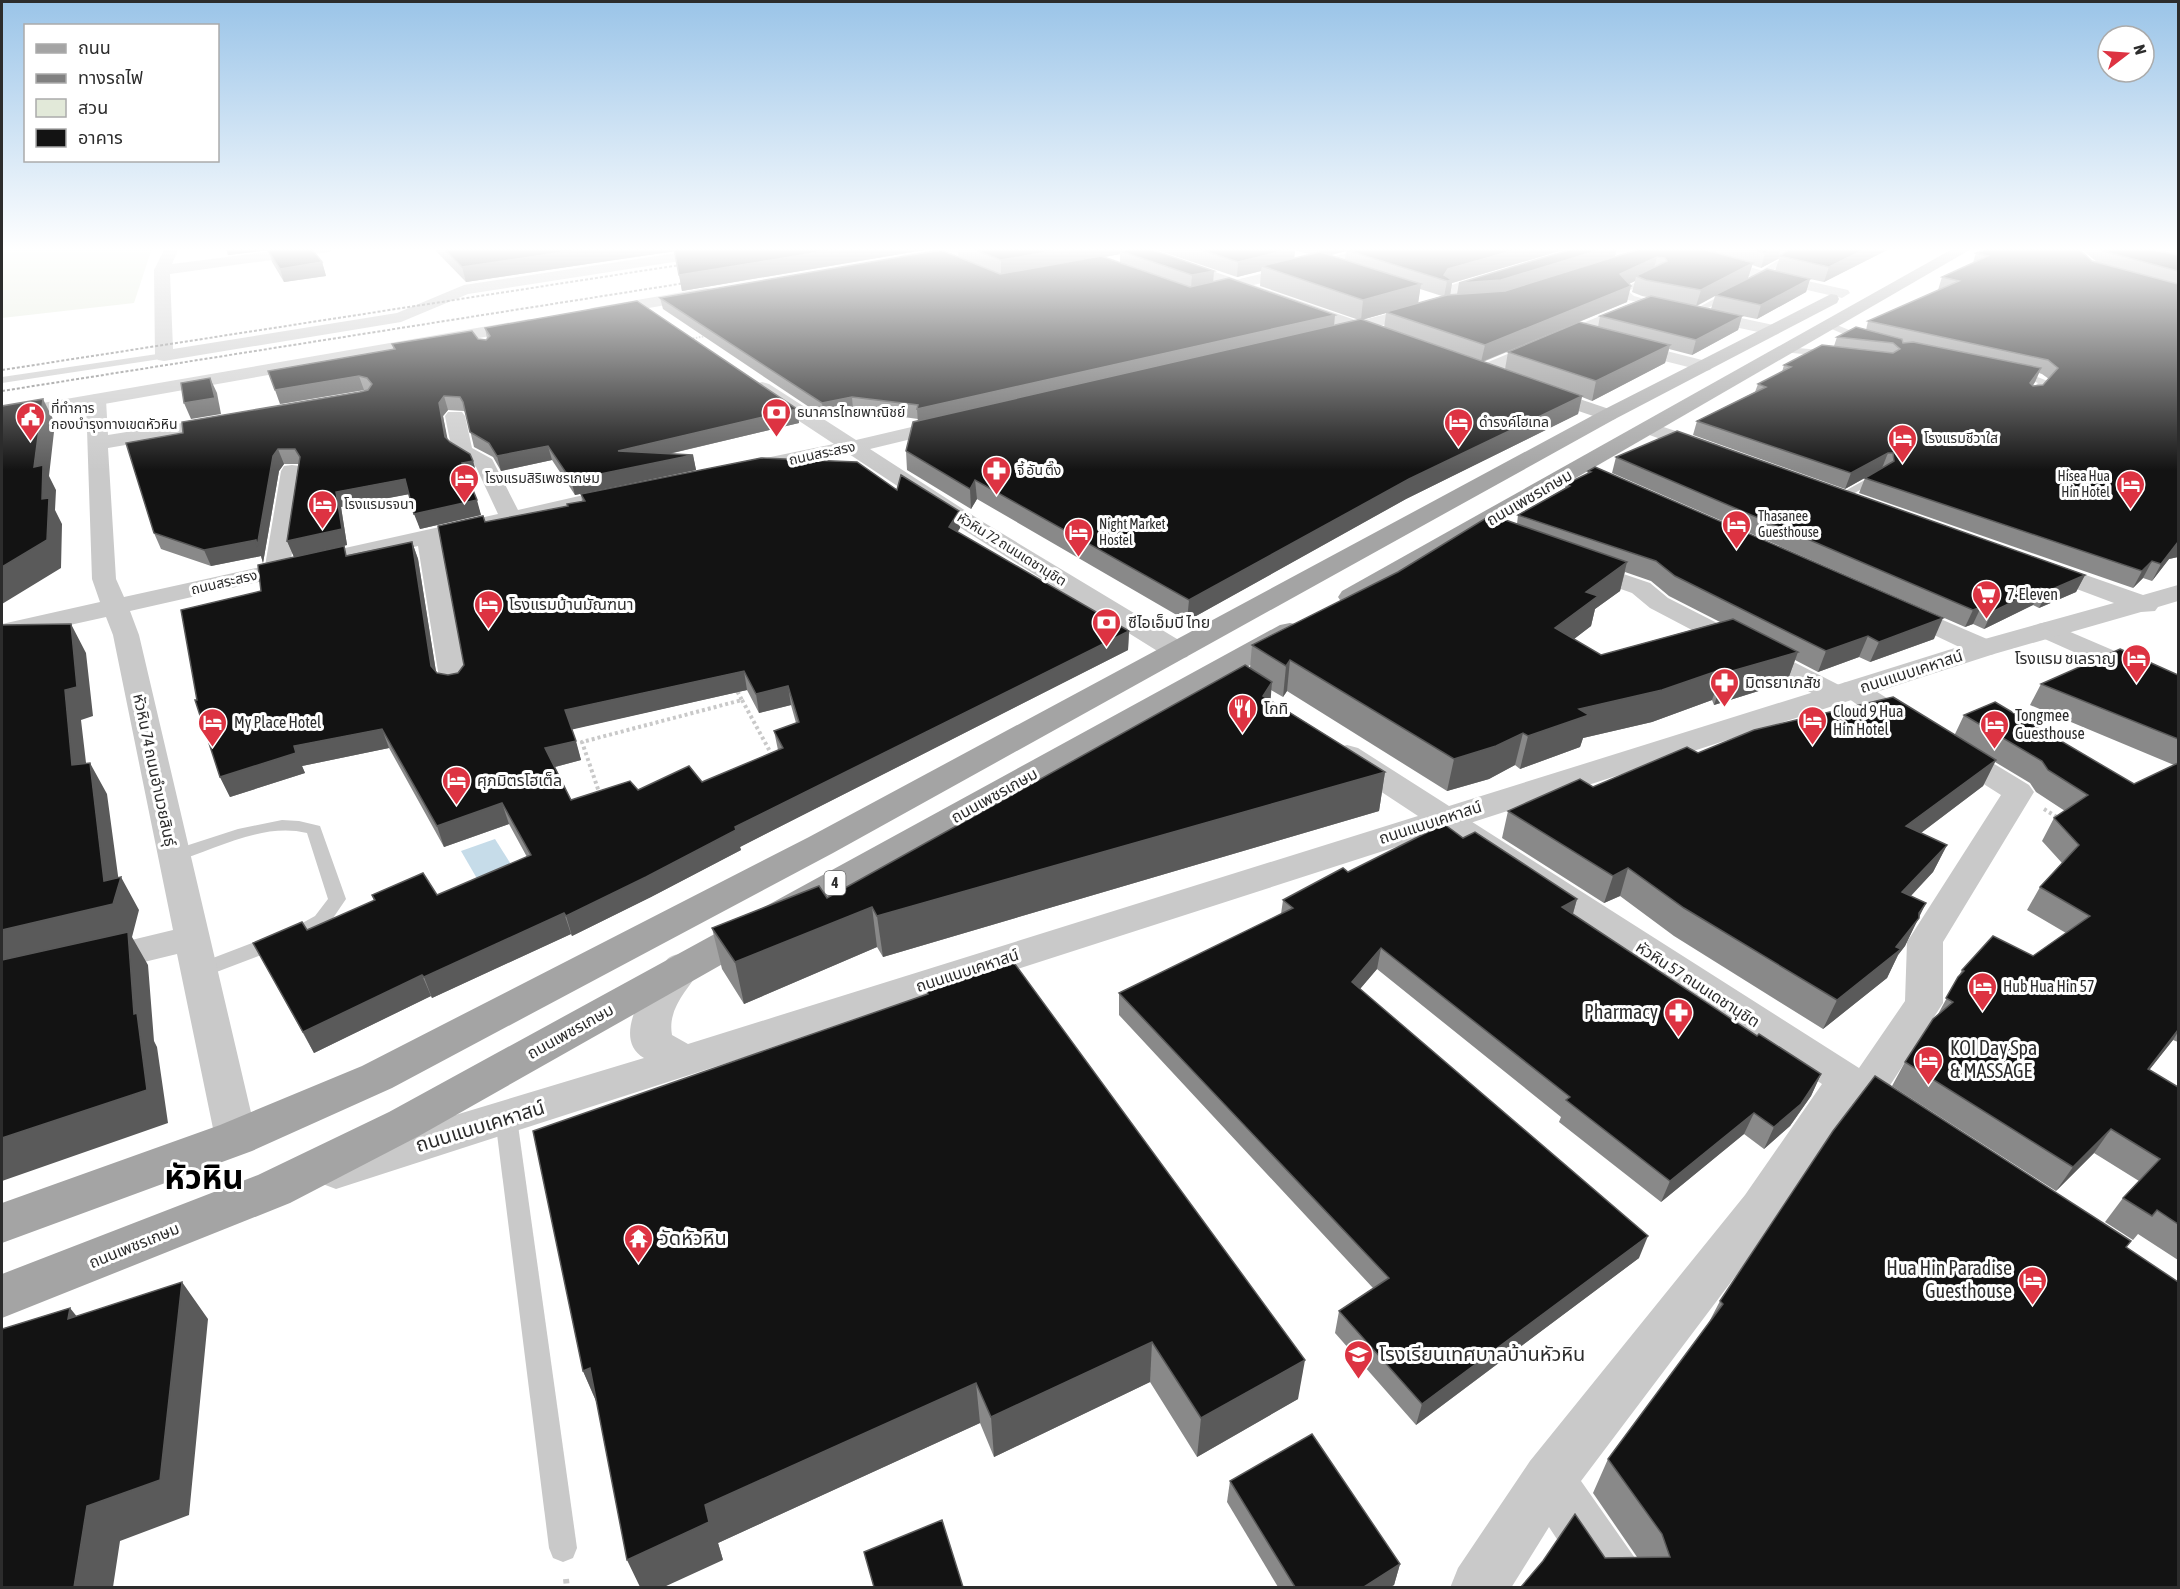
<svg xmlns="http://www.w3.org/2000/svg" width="2180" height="1589" viewBox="0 0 2180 1589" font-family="'Asap Condensed','Noto Sans Thai',sans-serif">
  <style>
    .green { fill: #e2e9d9 }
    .water { fill: #c6dce9 }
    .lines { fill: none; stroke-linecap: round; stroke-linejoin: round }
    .path-far2 { stroke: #c9c9c9; stroke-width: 2; stroke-dasharray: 1.5 1.5; stroke-linecap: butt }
    .path-far1 { stroke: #c9c9c9; stroke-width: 4; stroke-dasharray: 3 3; stroke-linecap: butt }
    .path { stroke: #c9c9c9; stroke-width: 6; stroke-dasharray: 4.5 4.5; stroke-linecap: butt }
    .service { fill: #c9c9c9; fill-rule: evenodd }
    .minor { fill: #c9c9c9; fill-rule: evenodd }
    .tertiary { fill: #c9c9c9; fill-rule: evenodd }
    .secondary { fill: #b6b6b6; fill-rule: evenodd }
    .primary { fill: #a4a4a4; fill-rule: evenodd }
    .rail { stroke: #818181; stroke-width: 2; stroke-dasharray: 3 2; stroke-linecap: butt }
    .wall { fill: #898989; fill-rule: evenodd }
    .shaded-wall { fill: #5a5a5a }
    .building { fill: #131313; stroke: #5a5a5a; stroke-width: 1.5; fill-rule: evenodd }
    .labels { text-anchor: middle; stroke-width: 6; stroke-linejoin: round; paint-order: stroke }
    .far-poi-label { font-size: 14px; fill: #2c2c2c; stroke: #fff; text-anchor: start }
    .far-street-label { font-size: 14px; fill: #2c2c2c; stroke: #fff }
    .shield { fill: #fff; stroke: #6b6b6b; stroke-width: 1.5 }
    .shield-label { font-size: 15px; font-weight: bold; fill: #2c2c2c }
    .street-label { font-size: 16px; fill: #2c2c2c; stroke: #fff }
    .poi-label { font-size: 16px; fill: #2c2c2c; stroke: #fff; text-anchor: start }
    .near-poi-label { font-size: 20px; fill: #2c2c2c; stroke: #fff; text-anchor: start }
    .near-street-label { font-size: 20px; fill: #2c2c2c; stroke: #fff }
    .near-town-label { font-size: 33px; font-weight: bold; fill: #000; stroke: #fff }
  </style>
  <rect width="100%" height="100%" fill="#fff"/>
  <!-- green -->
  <polygon class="green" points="2,248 152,248 134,303 2,318"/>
  <!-- water -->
  <polygon class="water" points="495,839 514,869 479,882 461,851"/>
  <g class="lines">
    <!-- path-far2 -->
    <polyline class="path-far2" points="690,339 706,336"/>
    <!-- path-far1 -->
    <g class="path-far1">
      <polyline points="742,700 773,757"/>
      <polyline points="600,795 582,742 742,700 735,687"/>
      <polyline points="2044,809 2060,819"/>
    </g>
    <!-- path -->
    <polyline class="path" points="566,1579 567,1588"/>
    <!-- service -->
    <g class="service">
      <polygon points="1777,261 1784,263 1763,277 1757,277 1757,273"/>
      <polygon points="1651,275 1658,277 1628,291 1634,296 1648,300 1648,304 1628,300 1618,291"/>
      <polygon points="1729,291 1736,293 1695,315 1688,313"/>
      <polygon points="1830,322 1868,338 1870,340 1862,342 1827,327 1826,325"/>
      <polygon points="1786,347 1832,351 1837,354 1832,357 1783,352 1783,348"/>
      <polygon points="164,353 169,356 167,358 2,383 2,377"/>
      <polygon points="2014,370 2020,370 2050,382 2035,398 2027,398 2027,394 2038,383 2014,374"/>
      <polygon points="1879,472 1883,473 1883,477 1846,498 1838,498 1836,496"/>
      <path d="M282 820 299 821 320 826 346 899 329 924 311 936 206 976 199 978 192 976 189 971 192 966 297 926 315 916 328 899 307 833C262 822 215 850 173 862L167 860 164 856 167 852 238 829Z"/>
      <polygon points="506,1109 514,1112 517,1118 577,1548 573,1558 563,1562 553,1558 549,1548 495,1118 498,1112"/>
    </g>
    <!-- minor -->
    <g class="minor">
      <polygon points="165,248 179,248 172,264 297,248 336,248 329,252 170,274 173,349 397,313 464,285 710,248 745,248 738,252 468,294 401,322 164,361 158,360 155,356 154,270"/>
      <polygon points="1369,248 1394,248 1392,251 1237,289 1229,284 1231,281"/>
      <polygon points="1599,248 1624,248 1645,253 1647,256 1645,259 1613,270 1608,268 1605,265 1608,262 1624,257 1601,251"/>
      <polygon points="1659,248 1682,248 1767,272 1848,290 1850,293 1842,298 1759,279 1661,251"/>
      <polygon points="1498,271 1503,273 1506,276 1503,279 1462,292 1471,301 1469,304 1457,304 1443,290 1445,287"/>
      <polygon points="1639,300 1645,302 1647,305 1645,308 1488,375 1476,375 1473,371 1476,367"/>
      <polygon points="1425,304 1433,309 1431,312 1331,339 1325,338 1322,334 1325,330"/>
      <polygon points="1699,309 1778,326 1781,330 1778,334 1772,335 1693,318 1691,314"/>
      <polygon points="1627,341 1710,362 1713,366 1710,370 1704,371 1621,350 1618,346 1621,342"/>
      <polygon points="762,382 769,384 856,440 950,418 957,420 960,424 957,428 870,449 983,522 1187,645 1191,651 1187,657 1177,659 1167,657 967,532 849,454 750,474 742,473 739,468 742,463 834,444 755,392 753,388 755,384"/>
      <polygon points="96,394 103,396 106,400 108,435 225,416 232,418 235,422 232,426 225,428 108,448 116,579 124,597 265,566 281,471 284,466 292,465 300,466 303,471 291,560 498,514 476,467 455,455 452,451 445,416 448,412 462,412 465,416 472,448 492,459 518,510 610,489 618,491 621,496 618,501 441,541 468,684 464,690 454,692 444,690 440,684 418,546 130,611 139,635 257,1138 251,1150 236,1155 221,1150 215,1138 177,954 99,973 86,969 81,960 86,951 173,930 113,635 106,617 2,640 2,624 100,602 92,579 86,400 89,396"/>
      <path d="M1582 560 1650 583 1668 598 1841 686 1843 683 1853 681 1863 683 1920 719 1925 725 1920 731C1895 737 1869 712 1849 699L1837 704 1827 701 1650 608 1632 593 1573 572 1570 567 1573 562Z"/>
      <polygon points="1901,602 1994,642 1997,648 1994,654 1984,656 1974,654 1892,615 1888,610 1892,605"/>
      <polygon points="2047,622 2178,678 2178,696 2168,694 2038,636 2034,630 2038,624"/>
      <polygon points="1952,742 1963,745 2029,785 2034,792 1943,942 1943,1003 1889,1087 1913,1102 1919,1114 1913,1126 1898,1130 1883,1126 1852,1105 1777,1221 1581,1481 1642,1568 1650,1588 1589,1588 1549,1527 1511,1588 1450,1588 1458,1568 1530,1461 1745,1195 1822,1084 1433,825 1428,818 1433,811 1444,808 1455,811 1859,1068 1905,1001 1907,942 2001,795 1941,757 1937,751 1941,745"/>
    </g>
    <!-- tertiary -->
    <g class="tertiary">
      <polygon points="947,248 982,248 974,253 902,265 894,260 902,255"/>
      <polygon points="706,288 712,289 714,293 712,297 597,317 591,316 588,312 591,308 597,307"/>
      <polygon points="529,319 535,320 538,324 535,328 2,422 2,410"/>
      <polygon points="1648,422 1719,445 1722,450 1719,455 1711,457 1641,432 1637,428 1641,424"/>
      <path d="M2040 559 2143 595 2178 585V601L2158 607 2155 611 2141 612 1994 654 336 1189 320 1183 313 1170 320 1157 336 1151 644 1058C612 1040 643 990 658 972 661 967 665 960 670 957 679 952 688 955 697 957L702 967C689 989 667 1007 672 1035L688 1044 1418 816 1336 762 1331 755 1336 748 1347 745 1358 748 1449 806 1974 642 2114 603 2031 572 2027 567 2031 562Z"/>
    </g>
    <!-- secondary -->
    <g class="secondary">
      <polygon points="1123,248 1145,248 1396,334 1399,338 1396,342 1384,342 1126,251"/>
      <polygon points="1538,385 1615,411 1618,415 1615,419 1608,421 1531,395 1528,391 1531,387"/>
    </g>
    <!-- primary -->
    <g class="primary">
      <polygon points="1954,248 1973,248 1360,603 1351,605 1342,603 1338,597 1342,591"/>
      <polygon points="1831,294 1837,295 1839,299 1837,303 1615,419 833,853 392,1088 252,1151 2,1243 2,1203 220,1125 362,1066 809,837 1601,411"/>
      <polygon points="1290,623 1300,625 1304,631 1300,637 419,1136 290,1203 2,1318 2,1274 258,1175 389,1112 1280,625"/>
    </g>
    <!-- rail -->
    <g class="rail">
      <polyline points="2,370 693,263"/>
      <polyline points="2,391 698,281"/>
    </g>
  </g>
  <!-- wall -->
  <g class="wall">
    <polygon points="226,248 311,248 322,262 326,276 284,282 272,262 268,250 228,255"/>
    <polygon points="433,248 936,248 682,291 675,251 466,282"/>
    <path d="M958 248H1126V250L1334 326 1359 320 1260 286 1261 271 1237 277 1151 248H1349L1348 249 1355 248H1570L1452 283 1450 295 1457 294 1459 283 1575 248H1617L1615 256 1639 249 1633 248H1891L1824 282 1810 279 1806 292 1757 319 1742 316 1738 330 1692 355 1669 349 1665 363 1592 401 1582 397 1578 414 1406 499 1187 621 977 499 971 509 907 470 906 451 918 421V419L853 410 824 417 663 309 660 298 958 257ZM1295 250 1301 252 1310 254 1294 258ZM1346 251 1345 260 1330 255ZM1120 254V263L1104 257ZM1778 259H1779L1775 271 1732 287 1748 278 1752 265 1761 268ZM1635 281 1632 292 1642 296 1647 297 1600 316 1598 327 1508 352 1505 369 1483 362 1627 302 1629 284ZM1420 289 1442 296 1418 303ZM1715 296 1711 309 1697 306ZM1386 313 1384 328 1362 320Z"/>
    <path d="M2080 248H2178V557L2169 559 2152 581 2143 578 2133 588 1859 493 1865 478 1845 489 1693 435 1697 421 1755 392 1758 384 1782 372 1784 365 1834 346 1837 337 1866 330 1868 321 1939 290H1938L1942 277 1973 263 1976 253 2092 261 2098 263ZM2039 373 2042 374 2049 379 2043 385 2033 386Z"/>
    <polygon points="485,328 797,409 799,423 669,454 693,455 696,470 575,495 552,460 501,471 493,457 474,447 466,413 464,411 448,410 443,416 447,440 450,442 473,461 477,476 468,477 481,515 420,529 409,494 341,507 347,545 294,557 287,541 299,464 284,464 279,471 263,563 261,556 211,566 161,549 154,533 183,433 366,390 364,390 280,404 394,350 392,344 478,339 486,340 487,339"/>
    <polygon points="1616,457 2085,575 2076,592 2039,608 2033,605 1984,629 1973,624 1965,627 1612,473"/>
    <path d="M1588 471 1934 639 1870 662 1859 657 1818 672 1795 660 1787 682 1714 705 1712 700 1652 722 1583 738 1580 747 1520 769 1515 765 1489 779 1447 791 1287 691 1283 697 1271 690 1270 700 1385 772 1379 811 883 957 877 947 744 1004 722 969 712 928 827 898 1250 668 1252 645 1517 524 1518 515 1565 488 1566 484 1587 474ZM1625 572 1651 581 1669 596 1720 622 1601 655 1574 639 1591 626 1595 609 1620 591Z"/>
    <path d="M897 490 959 511 960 528 957 532 1129 631 1128 650 740 847 741 850 651 897 572 936 571 934 432 998 431 996 314 1053 253 943 307 930 374 901 372 895H437L527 857 509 824 444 847 389 748 302 766 305 773 230 797 220 777 197 700 261 591 347 555 412 542 418 559 436 672 437 673 448 675 458 673 464 665 485 522 568 506 582 501 581 494ZM747 690 759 713 791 705 796 723 774 731 778 750 702 782 638 790 571 800 555 767 581 760 572 729Z"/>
    <polygon points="2178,675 2178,1042 2173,1040 2149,1070 2178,1087 2178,1260 2138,1234 2133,1240 2105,1222 2123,1198 2139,1181 2094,1153 2056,1191 1892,1086 1905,1062 1937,1016 1962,970 2033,956 2066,933 2027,910 2040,887 2062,863 2042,841 2054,818 2065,811 2036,792 2030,783 1995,762 1983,786 1921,833 1947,845 1933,872 1911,896 1919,916 1905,946 1898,955 1887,978 1823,1029 1674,936 1620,896 1604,903 1502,838 1508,811 1593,787 1698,753 1955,734 1964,715 2134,784 2174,765 2030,705 2041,684"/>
    <polygon points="1463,838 1577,899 1573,914 1757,1036 1821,1074 1811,1096 1790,1126 1764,1149 1744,1134 1661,1202 1559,1122 1561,1117 1377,969 1360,989 1639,1258 1416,1425 1335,1333 1339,1311 1373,1288 1119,1015 1119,993 1281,914 1283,900 1348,872"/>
    <polygon points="927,992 1298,1399 1197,1457 1150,1382 994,1457 980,1423 718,1543 723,1560 596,1401 583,1371 927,994"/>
    <polygon points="2126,1247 2178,1587 1605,1558 1637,1557 1593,1493 1608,1459 1708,1324 1720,1301"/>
    <polygon points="1230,1481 1400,1564 1394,1585 1390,1587 1278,1587 1227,1502"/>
  </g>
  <!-- shaded-wall -->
  <g class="shaded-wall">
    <polygon points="226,248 289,248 228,255"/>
    <polygon points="591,248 696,248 466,282 462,267"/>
    <polygon points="845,248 936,248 682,291 679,275"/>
    <polygon points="1071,248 1126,248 1126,253 1120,251 1120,254 1001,276 1001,260"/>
    <polygon points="1295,248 1294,264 1262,266 1261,271 1237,277 1238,262"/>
    <polygon points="1321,248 1349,248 1348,251 1346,250 1346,251 1320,258"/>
    <polygon points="1522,248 1570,248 1452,283 1450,296 1444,297 1447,281 1444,275 1448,269"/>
    <polygon points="1606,248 1617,248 1615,256 1499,293 1457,296 1459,283"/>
    <polygon points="1774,248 1781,248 1778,259 1761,268 1765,253"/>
    <polygon points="1867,248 1891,248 1824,282 1829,267"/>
    <polygon points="1657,257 1653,272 1636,276 1635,281 1616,290 1620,274"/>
    <polygon points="322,262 326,276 284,282 280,269"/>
    <polygon points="1753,263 1748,278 1696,306 1701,290"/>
    <polygon points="1214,271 1213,284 1191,289 1192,275"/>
    <polygon points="1810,279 1806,292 1757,319 1761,305"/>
    <polygon points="1421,284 1418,304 1386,312 1386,313 1361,320 1363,300"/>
    <polygon points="1631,286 1627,302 1481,362 1485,345"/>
    <polygon points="1335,315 1334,327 918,423 917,409"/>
    <polygon points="1742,316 1738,330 1692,355 1696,340"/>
    <polygon points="1670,345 1665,363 1592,401 1596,381"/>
    <polygon points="2041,368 2035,382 2024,397 2030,383"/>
    <polygon points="359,376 364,390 280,404 275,390"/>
    <polygon points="210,378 217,393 221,414 191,419 184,403"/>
    <polygon points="444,396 448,410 443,416 450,451 445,437 439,403"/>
    <polygon points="1582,396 1578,414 1406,499 1187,621 1189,600 1409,479"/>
    <polygon points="852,397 853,410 824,417 822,403"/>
    <polygon points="43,399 55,423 49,476 56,490 55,510 62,524 61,568 2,604 2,567 42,499 34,467"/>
    <polygon points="797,409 799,423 621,465 618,451"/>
    <polygon points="548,446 552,460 501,471 497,456"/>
    <polygon points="278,449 284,464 279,471 263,563 261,556 211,566 204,550"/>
    <polygon points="1888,453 1882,468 1845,489 1851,473"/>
    <polygon points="693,455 696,470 575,495 571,480"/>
    <polygon points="473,461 477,476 467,478 462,463"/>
    <polygon points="405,479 410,494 341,507 347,545 294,557 287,541 336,492"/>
    <polygon points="975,480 977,499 971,509 970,489"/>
    <polygon points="477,500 481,515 420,529 414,514"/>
    <polygon points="959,511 960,528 950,544 949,527"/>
    <polygon points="412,542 418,559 438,684 431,666"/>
    <polygon points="2178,542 2178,557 2169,559 2152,581 2161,564"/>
    <polygon points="2152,561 2143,578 2133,588 2142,571"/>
    <polygon points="1627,562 1620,591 1595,609 1591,626 1548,659 1555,628 1586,592"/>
    <polygon points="2085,575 2076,592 2039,608 2048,591"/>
    <polygon points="2041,588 2033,605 1984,629 1992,612"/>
    <polygon points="1981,607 1973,624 1965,627 1973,610"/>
    <polygon points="1943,618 1934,639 1870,662 1879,642"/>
    <polygon points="71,624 86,653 93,716 81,720 90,797 72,765 65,690"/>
    <polygon points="1129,631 1128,650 740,847 741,850 651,897 572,936 566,916 735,827"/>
    <polygon points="1868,636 1859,657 1818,672 1826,651"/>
    <polygon points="1798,652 1787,682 1714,705 1725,673"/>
    <polygon points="1290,660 1287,691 1283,697 1286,666"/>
    <polygon points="1723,669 1712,700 1652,722 1583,738 1580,747 1520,769 1528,736 1579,709"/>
    <polygon points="744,671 747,690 570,730 565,710"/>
    <polygon points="1272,682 1269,720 1263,696"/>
    <polygon points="788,686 791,705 759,713 756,694"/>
    <polygon points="382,729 389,748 302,766 305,773 230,797 220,777 294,746"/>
    <polygon points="1523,733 1515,765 1489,779 1447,791 1454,759"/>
    <polygon points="576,741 581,760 551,768 545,748"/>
    <polygon points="1996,760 1983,786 1893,854 1906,826"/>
    <polygon points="90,763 107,794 119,883 121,877 139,910 132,937 148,965 154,1041 157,1047 168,1123 2,1181 2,930 104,881"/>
    <polygon points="1385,772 1379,811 883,957 877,916"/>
    <polygon points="502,803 509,824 444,847 437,826"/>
    <polygon points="1947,845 1933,872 1889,919 1902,892"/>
    <polygon points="1628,868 1620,896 1604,903 1613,876"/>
    <polygon points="1577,899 1571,920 1562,907"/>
    <polygon points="1926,903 1905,946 1898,955 1887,978 1823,1029 1837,1000 1896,947"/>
    <polygon points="872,907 877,947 744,1004 735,962"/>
    <polygon points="564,913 571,934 432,998 424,977"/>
    <polygon points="1381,948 1377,969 1348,1003 1352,982"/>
    <polygon points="422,975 431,996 314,1053 303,1032"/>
    <polygon points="2178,1030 2178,1032 2173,1040 2131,1093 2148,1069"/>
    <polygon points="1821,1074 1811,1096 1790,1126 1764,1149 1774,1127"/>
    <polygon points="1754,1113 1744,1134 1661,1202 1670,1181"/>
    <polygon points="2111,1129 2094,1153 2056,1191 2073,1167"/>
    <polygon points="1648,1236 1639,1258 1416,1425 1422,1404"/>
    <polygon points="182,1282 208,1319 189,1515 120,1541 113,1587 74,1587 87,1506"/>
    <polygon points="70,1308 99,1344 68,1319"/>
    <polygon points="1152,1342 1150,1382 994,1457 991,1417"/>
    <polygon points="1305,1360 1298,1399 1197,1457 1201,1418"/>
    <polygon points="590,1368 600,1410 583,1371"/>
    <polygon points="976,1383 980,1423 718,1543 723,1560 664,1587 640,1587 627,1560 705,1505"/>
    <polygon points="1400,1564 1394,1585 1390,1587 1364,1587"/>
  </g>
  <!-- building -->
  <g class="building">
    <polygon points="278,248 311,248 322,262 280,269 267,249"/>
    <polygon points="443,248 591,248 462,267"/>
    <polygon points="679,248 845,248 679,275 674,249"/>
    <polygon points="970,248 1071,248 1001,260"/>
    <polygon points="1136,248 1147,248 1214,271 1192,275 1120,251"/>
    <polygon points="1196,248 1295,248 1238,262"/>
    <polygon points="1355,248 1522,248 1448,269 1444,275 1452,280 1447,281 1346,250"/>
    <polygon points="1575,248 1606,248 1501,280 1459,283"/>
    <polygon points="1643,248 1699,248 1753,263 1701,290 1646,280 1636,276 1667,261 1665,258 1657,257 1620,274 1631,286 1485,345 1386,312 1447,295 1505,291"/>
    <polygon points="1748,248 1774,248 1765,253"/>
    <polygon points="1790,248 1867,248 1829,267 1780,256 1791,248"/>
    <polygon points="1989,248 2078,248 2092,261 2178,284 2178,542 2161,564 2152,561 2142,571 1865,478 1894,461 1893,453 1888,453 1851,473 1697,421 1766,387 1758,384 1791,367 1784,365 1822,345 1893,353 1900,349 1893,343 1837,337 1856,327 1902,339 1903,343 1913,342 2041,368 2030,383 2033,386 2043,385 2058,368 2048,360 1868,321 1959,281 1942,277 1988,256 1976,253"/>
    <polygon points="2099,248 2145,248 2178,255 2178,271 2103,251"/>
    <polygon points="941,250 1000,274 1101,256 1190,287 1229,278 1335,315 917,409 918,405 852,397 822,403 660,298"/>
    <polygon points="1320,252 1421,284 1363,300 1262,266"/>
    <polygon points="1767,269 1810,279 1761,305 1715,295"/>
    <polygon points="1651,296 1742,316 1696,340 1600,316"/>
    <polygon points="637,301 797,409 618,451 693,455 571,480 548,446 497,456 489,443 470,432 463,402 460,397 444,396 439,403 445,437 450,442 470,454 473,461 462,463 477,500 414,514 405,479 336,492 342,529 287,541 300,457 295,449 278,449 273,456 257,547 256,540 204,550 154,533 126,443 183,433 182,422 360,392 368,390 372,384 367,378 359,376 275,390 268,371 395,349 392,344 472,331 478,339 486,340 490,336 485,328"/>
    <polygon points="1361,319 1582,396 1409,479 1189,600 975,480 970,489 906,451 913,422"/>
    <polygon points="1579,322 1670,345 1596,381 1508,352"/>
    <polygon points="210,378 215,398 184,403 181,383"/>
    <polygon points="43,399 34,467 43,465 42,499 49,498 47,540 2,567 2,406"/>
    <polygon points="1677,431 2085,575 2048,591 2041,588 1992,612 1981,607 1973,610 1616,457"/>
    <path d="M761 458 857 462 897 490 901 475 959 511 949 527 1129 631 735 827 736 830 646 877 566 916 564 913 424 977 422 975 303 1032 253 943 302 922 307 930 375 900 372 895 423 873 437 895 531 855 502 803 437 826 382 729 294 746 296 753 220 777 195 700H197L181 610 261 591 258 565 344 546 346 556 412 542 431 666 437 673 448 675 458 673 464 665 438 526 483 516 485 522 568 506 567 504 585 501 581 494ZM744 671 756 694 788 686 799 722 774 731 783 748 702 782 689 766 638 790 630 781 571 800 545 748 576 741 565 710Z"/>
    <polygon points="1595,467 1943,618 1879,642 1868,636 1826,651 1675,576 1656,561 1518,515 1570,486 1566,484 1591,472 1588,471"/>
    <polygon points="1491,515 1627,562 1586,592 1598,596 1555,628 1601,655 1733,619 1798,652 1725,673 1723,669 1662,690 1579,709 1589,715 1528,736 1523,733 1496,746 1454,759 1290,660 1286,666 1252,645 1398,572"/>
    <polygon points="71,624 77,687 65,690 72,765 90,763 104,881 121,877 113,904 2,930 2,625"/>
    <polygon points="2120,649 2178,675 2178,739 2041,684"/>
    <polygon points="1245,665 1272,682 1263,696 1385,772 877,916 872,907 735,962 712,928 819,886 827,898"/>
    <polygon points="1893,697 1996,760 1906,826 1947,845 1902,892 1926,903 1919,913 1919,918 1896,947 1901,949 1837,1000 1684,908 1628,868 1613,876 1508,811 1580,779 1593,787 1687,747 1698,753 1754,730"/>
    <polygon points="1995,702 2134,784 2178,763 2178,1030 2148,1069 2178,1087 2178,1224 2157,1210 2152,1216 2123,1198 2160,1159 2111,1129 2073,1167 1905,1062 1933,1019 1953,1002 1946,998 1958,977 1964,971 1962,970 1993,936 2033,956 2090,916 2040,887 2079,845 2054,818 2088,795 2048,770 2042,761 1964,715"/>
    <polygon points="1444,824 1463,838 1475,832 1577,899 1562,907 1757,1036 1759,1034 1821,1074 1801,1104 1774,1127 1754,1113 1670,1181 1566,1100 1570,1097 1381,948 1352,982 1648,1236 1422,1404 1339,1311 1389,1278 1119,993 1293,908 1283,900 1343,868 1348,872"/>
    <polygon points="128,932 134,1014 137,1013 147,1090 2,1138 2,960"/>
    <polygon points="1012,960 1305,1360 1201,1418 1152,1342 991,1417 976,1383 705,1505 709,1522 627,1560 590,1368 583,1371 533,1131 928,994 927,992"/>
    <polygon points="1875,1076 2131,1241 2126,1247 2178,1282 2178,1587 1521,1587 1543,1561 1575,1514 1605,1558 1670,1557 1662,1534 1608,1459 1723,1304 1720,1301 1833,1131"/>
    <polygon points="182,1282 160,1480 87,1506 74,1587 2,1587 2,1329 70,1308 68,1319"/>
    <polygon points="1312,1434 1400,1564 1364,1587 1295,1587 1230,1481"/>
    <polygon points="942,1520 963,1587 874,1587 864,1552"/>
  </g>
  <!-- sky -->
  <linearGradient id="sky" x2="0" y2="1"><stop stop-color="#9ac4e8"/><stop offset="0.53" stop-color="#fff"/><stop offset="1" stop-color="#fff" stop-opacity="0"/></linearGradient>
  <rect width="2180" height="470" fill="url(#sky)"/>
  <!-- icons -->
  <defs>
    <symbol id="bank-pin" viewBox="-11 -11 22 30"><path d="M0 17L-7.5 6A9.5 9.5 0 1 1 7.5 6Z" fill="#dd3342" stroke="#fff"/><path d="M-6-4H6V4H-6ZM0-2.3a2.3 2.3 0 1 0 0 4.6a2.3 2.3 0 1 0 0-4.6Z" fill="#fff"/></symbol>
    <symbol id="civic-pin" viewBox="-11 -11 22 30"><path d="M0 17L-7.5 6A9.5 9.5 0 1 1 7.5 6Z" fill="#dd3342" stroke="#fff"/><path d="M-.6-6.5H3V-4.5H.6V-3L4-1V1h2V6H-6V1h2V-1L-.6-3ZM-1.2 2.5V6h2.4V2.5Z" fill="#fff"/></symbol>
    <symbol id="hotel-pin" viewBox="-11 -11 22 30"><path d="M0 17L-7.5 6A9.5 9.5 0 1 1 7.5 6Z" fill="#dd3342" stroke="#fff"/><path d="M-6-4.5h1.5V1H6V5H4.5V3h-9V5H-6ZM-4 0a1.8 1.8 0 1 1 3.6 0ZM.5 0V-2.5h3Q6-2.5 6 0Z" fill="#fff"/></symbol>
    <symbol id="pharmacy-pin" viewBox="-11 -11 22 30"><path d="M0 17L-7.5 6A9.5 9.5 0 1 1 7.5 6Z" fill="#dd3342" stroke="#fff"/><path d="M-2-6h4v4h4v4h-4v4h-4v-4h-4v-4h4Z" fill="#fff"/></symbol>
    <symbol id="supermarket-pin" viewBox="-11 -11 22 30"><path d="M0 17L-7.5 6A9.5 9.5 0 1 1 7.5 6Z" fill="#dd3342" stroke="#fff"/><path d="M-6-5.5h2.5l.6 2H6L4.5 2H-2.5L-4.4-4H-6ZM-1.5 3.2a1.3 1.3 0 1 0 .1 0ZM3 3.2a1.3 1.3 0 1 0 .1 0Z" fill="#fff"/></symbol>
    <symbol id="restaurant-pin" viewBox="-11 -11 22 30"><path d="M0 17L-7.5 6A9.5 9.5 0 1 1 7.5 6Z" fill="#dd3342" stroke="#fff"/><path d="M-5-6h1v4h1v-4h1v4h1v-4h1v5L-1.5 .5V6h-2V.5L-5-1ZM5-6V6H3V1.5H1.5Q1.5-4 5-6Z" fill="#fff"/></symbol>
    <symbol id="temple-pin" viewBox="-11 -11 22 30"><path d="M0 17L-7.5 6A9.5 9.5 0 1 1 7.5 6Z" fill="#dd3342" stroke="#fff"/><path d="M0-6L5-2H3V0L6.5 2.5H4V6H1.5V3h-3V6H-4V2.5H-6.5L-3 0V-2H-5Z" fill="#fff"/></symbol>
    <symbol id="school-pin" viewBox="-11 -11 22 30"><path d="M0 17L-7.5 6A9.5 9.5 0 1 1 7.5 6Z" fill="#dd3342" stroke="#fff"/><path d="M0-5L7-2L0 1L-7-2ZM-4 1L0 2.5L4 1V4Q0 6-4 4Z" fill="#fff"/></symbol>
  </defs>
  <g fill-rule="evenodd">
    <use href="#bank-pin" x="760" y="396" width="33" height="45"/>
    <use href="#civic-pin" x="14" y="400" width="33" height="45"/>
    <use href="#hotel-pin" x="1442" y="406" width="33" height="45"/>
    <use href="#hotel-pin" x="1886" y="422" width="33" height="45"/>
    <use href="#pharmacy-pin" x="980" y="454" width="33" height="45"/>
    <use href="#hotel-pin" x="448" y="462" width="33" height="45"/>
    <use href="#hotel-pin" x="2114" y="468" width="33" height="45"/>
    <use href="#hotel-pin" x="306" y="488" width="33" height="45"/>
    <use href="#hotel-pin" x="1720" y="508" width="33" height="45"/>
    <use href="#hotel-pin" x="1062" y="516" width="33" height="45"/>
    <use href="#supermarket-pin" x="1970" y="578" width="33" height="45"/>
    <use href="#hotel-pin" x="472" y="588" width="33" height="45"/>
    <use href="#bank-pin" x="1090" y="606" width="33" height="45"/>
    <use href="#hotel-pin" x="2120" y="642" width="33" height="45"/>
    <use href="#pharmacy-pin" x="1708" y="666" width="33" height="45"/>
    <use href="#restaurant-pin" x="1226" y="692" width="33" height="45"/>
    <use href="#hotel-pin" x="1796" y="704" width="33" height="45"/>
    <use href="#hotel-pin" x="196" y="706" width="33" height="45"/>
    <use href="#hotel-pin" x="1978" y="708" width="33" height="45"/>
    <use href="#hotel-pin" x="440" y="764" width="33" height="45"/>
    <use href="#hotel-pin" x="1966" y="970" width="33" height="45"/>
    <use href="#pharmacy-pin" x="1662" y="996" width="33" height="45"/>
    <use href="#hotel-pin" x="1912" y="1044" width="33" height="45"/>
    <use href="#temple-pin" x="622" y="1222" width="33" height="45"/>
    <use href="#hotel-pin" x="2016" y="1264" width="33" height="45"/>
    <use href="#school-pin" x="1342" y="1338" width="33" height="45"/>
  </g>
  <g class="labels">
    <!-- far-poi labels -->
    <g class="far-poi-label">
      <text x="51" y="413">ที่ทำการ<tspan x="51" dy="16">กองบำรุงทางเขตหัวหิน</tspan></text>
      <text x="797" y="417">ธนาคารไทยพาณิชย์</text>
      <text x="1479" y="427">ดำรงค์โฮเทล</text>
      <text x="1924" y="443">โรงแรมชีวาใส</text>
      <text x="1017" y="475">จี้ อัน ตึ๊ง</text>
      <text x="2110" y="481" text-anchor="end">Hisea Hua<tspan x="2110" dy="16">Hin Hotel</tspan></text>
      <text x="485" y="483">โรงแรมสิริเพชรเกษม</text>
      <text x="344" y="509">โรงแรมรจนา</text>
      <text x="1758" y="521">Thasanee<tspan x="1758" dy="16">Guesthouse</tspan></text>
      <text x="1099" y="529">Night Market<tspan x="1099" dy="16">Hostel</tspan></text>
    </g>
    <!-- far-street labels -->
    <g class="far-street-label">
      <text transform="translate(822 453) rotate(-12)" y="5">ถนนสระสรง</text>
      <text transform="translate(1012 549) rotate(32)" y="5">หัวหิน 72 ถนนเดชานุชิต</text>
      <text transform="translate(224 582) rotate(-13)" y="5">ถนนสระสรง</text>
    </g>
    <!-- shield labels -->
    <rect class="shield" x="824.5" y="871" width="21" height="24" rx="4.5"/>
    <g class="shield-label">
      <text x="835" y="888">4</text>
    </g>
    <!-- street labels -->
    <g class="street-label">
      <text transform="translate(1529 497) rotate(-30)" y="6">ถนนเพชรเกษม</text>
      <text transform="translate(1911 671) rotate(-18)" y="6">ถนนแนบเคหาสน์</text>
      <text transform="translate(155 770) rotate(78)" y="6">หัวหิน 74 ถนนอำนวยสินธุ์</text>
      <text transform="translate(994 795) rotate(-29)" y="6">ถนนเพชรเกษม</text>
      <text transform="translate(1430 822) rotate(-18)" y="6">ถนนแนบเคหาสน์</text>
      <text transform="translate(967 970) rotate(-18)" y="6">ถนนแนบเคหาสน์</text>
      <text transform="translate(1698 984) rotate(33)" y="6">หัวหิน 57 ถนนเดชานุชิต</text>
      <text transform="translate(570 1031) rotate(-29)" y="6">ถนนเพชรเกษม</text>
      <text transform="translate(134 1245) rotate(-22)" y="6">ถนนเพชรเกษม</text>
    </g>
    <!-- poi labels -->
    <g class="poi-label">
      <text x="2007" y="600">7-Eleven</text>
      <text x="509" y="610">โรงแรมบ้านมัณฑนา</text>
      <text x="1128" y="628">ซีไอเอ็มบี ไทย</text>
      <text x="2116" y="664" text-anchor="end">โรงแรม ชเลราญ</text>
      <text x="1745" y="688">มิตรยาเภสัช</text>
      <text x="1264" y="714">โกทิ</text>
      <text x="1833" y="717">Cloud 9 Hua<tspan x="1833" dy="18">Hin Hotel</tspan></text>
      <text x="2015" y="721">Tongmee<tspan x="2015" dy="18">Guesthouse</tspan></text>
      <text x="234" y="728">My Place Hotel</text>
      <text x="477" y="786">ศุภมิตรโฮเต็ล</text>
      <text x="2003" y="992">Hub Hua Hin 57</text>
    </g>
    <!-- near-poi labels -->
    <g class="near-poi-label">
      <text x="1658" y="1019" text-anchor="end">Pharmacy</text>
      <text x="1950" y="1055">KOI Day Spa<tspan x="1950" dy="23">&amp; MASSAGE</tspan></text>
      <text x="659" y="1245">วัดหัวหิน</text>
      <text x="2012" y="1275" text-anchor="end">Hua Hin Paradise<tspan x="2012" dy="23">Guesthouse</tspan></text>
      <text x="1379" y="1361">โรงเรียนเทศบาลบ้านหัวหิน</text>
    </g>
    <!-- near-street labels -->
    <g class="near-street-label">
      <text transform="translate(480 1126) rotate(-17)" y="7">ถนนแนบเคหาสน์</text>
    </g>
    <!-- near-town labels -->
    <g class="near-town-label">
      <text x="204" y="1189">หัวหิน</text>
    </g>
  </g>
  <!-- border -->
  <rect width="2180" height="1589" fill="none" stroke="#2c2c2c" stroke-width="6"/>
  <!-- legend -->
  <rect x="24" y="24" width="195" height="138" fill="#ffffff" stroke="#ababab" stroke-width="1.5"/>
  <rect x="36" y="44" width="30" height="9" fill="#a4a4a4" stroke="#ababab" stroke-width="1.5"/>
  <text x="78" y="54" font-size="18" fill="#2c2c2c">ถนน</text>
  <rect x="36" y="74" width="30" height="9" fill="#818181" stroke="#ababab" stroke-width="1.5"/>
  <text x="78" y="84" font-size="18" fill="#2c2c2c">ทางรถไฟ</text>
  <rect x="36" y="99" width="30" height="18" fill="#e2e9d9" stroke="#ababab" stroke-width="1.5"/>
  <text x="78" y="114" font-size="18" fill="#2c2c2c">สวน</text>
  <rect x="36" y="129" width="30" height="18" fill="#131313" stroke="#ababab" stroke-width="1.5"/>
  <text x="78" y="144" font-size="18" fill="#2c2c2c">อาคาร</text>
  <!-- north arrow -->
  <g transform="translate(2126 54) rotate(73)"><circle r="28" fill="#ffffff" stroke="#ababab" stroke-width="1.5"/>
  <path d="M0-4.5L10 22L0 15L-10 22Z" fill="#dd3342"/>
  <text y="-9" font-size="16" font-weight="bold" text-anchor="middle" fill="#2c2c2c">N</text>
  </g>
</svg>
